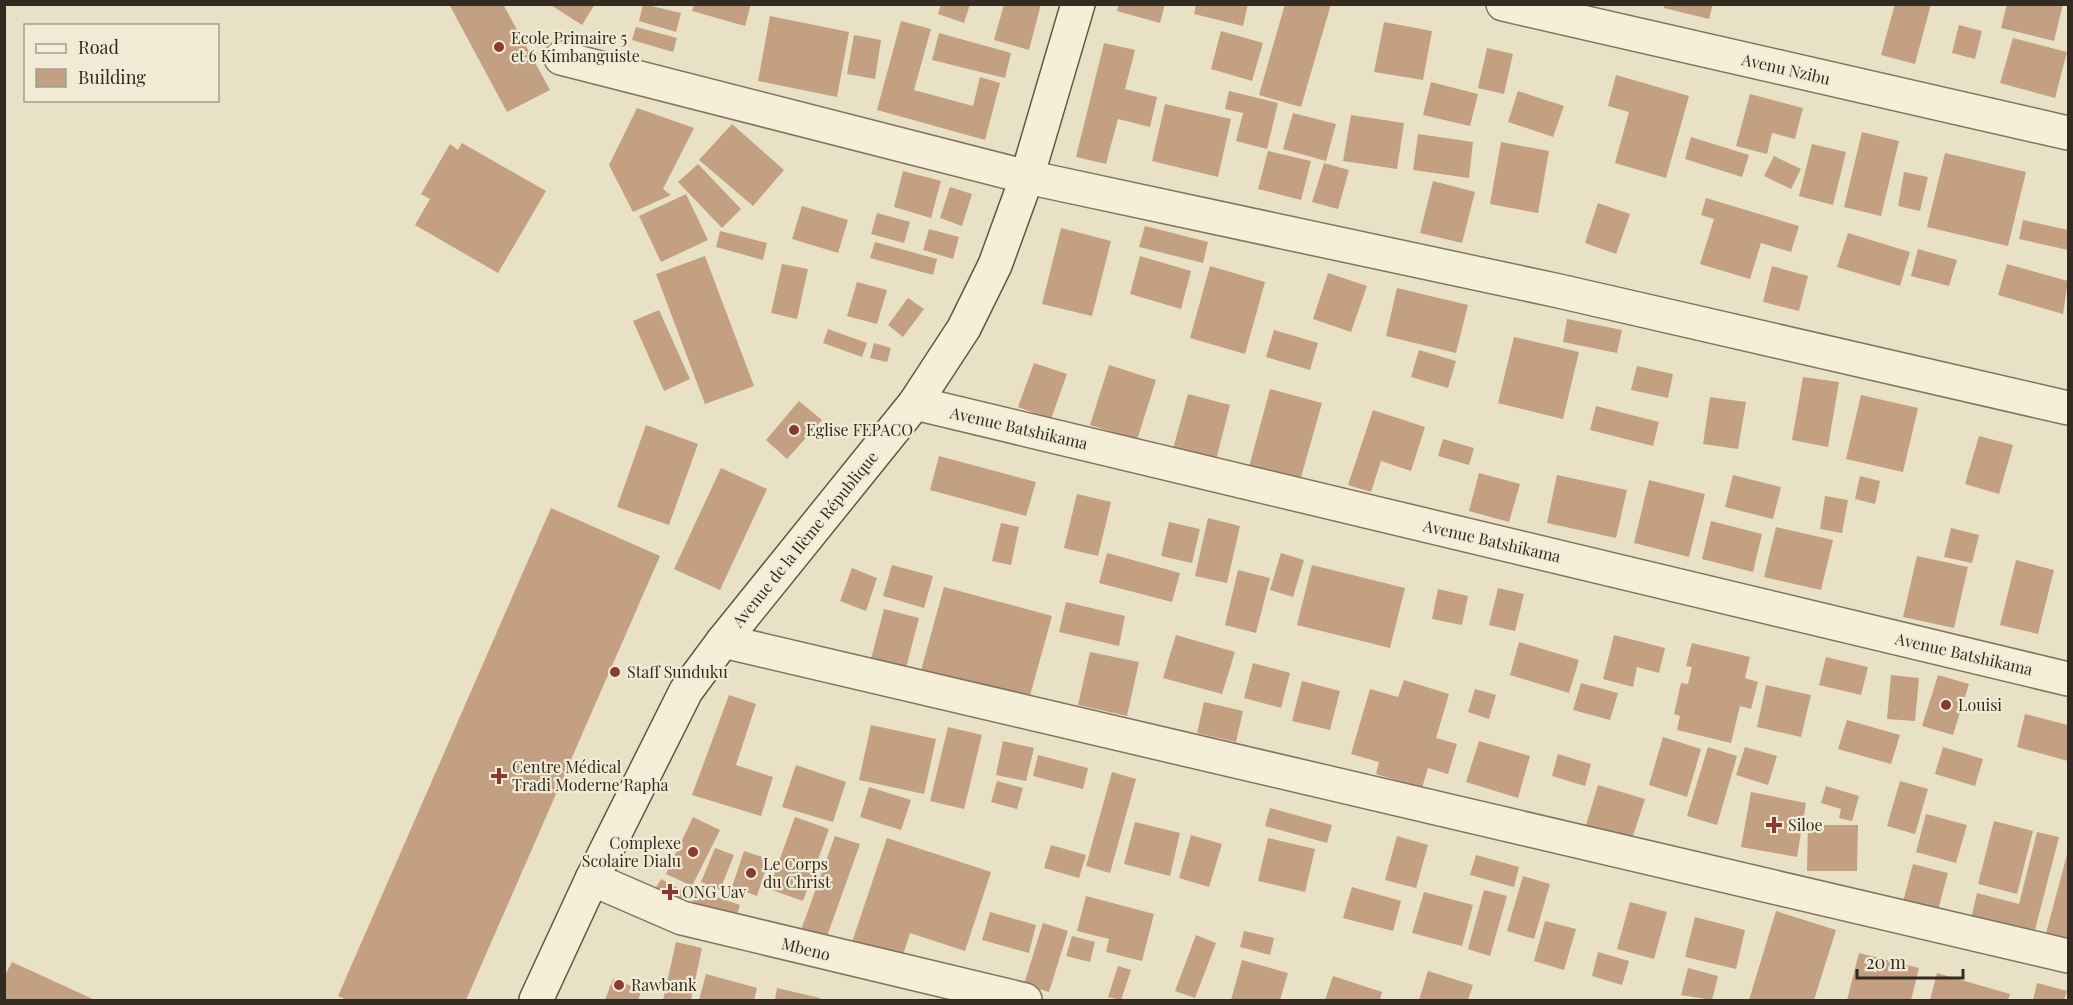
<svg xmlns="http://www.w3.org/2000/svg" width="2073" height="1005" viewBox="0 0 2073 1005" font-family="'Playfair Display',serif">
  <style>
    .building { fill: #c3a081 }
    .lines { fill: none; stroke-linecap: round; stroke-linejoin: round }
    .street-casing { stroke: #82745e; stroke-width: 36 }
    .secondary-casing { stroke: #645541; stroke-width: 36 }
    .street { stroke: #f5eed9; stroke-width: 33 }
    .secondary { stroke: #f5eed9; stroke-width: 33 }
    .poi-dot { fill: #8a3a35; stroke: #f1ebd5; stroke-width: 2 }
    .labels { text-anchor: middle; stroke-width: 4.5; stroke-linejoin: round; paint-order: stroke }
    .poi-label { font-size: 16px; fill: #342b20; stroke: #f1ebd5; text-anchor: start }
    .street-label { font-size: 16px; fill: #342b20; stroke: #f1ebd5 }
  </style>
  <rect width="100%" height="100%" fill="#e9e1c6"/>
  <!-- building -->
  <g class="building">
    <polygon points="449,4 503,4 550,90 507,112"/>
    <polygon points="549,4 595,4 582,25"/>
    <polygon points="643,4 681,13 676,32 639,21"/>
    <polygon points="694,4 751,4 745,26 692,11"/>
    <polygon points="941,4 970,4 964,23 938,14"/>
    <polygon points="1004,4 1041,4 1029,50 994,40"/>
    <polygon points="1119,4 1165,4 1160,23 1117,11"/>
    <polygon points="1196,4 1248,4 1243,26 1194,14"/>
    <polygon points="1285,4 1331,4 1301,107 1259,95"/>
    <polygon points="1665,4 1713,4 1709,19 1664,8"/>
    <polygon points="1895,4 1931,4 1915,64 1881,55"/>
    <polygon points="2007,4 2063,4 2054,41 2001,28"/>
    <polygon points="770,16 849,32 837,97 758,81"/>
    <polygon points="901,21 931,29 914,90 973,106 980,77 1000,83 985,140 877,110"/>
    <polygon points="1384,22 1432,31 1423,80 1374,72"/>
    <polygon points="1959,25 1982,31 1975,59 1952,53"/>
    <polygon points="636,27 677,38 673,52 632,40"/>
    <polygon points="1221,31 1263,43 1252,81 1211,69"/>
    <polygon points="939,33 1011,53 1005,78 932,60"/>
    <polygon points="854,35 881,40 875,79 847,74"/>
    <polygon points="2013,38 2067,52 2055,98 2000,83"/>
    <polygon points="1104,43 1135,50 1125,89 1157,97 1150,127 1118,119 1106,164 1076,157"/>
    <polygon points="1487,48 1513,54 1504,94 1478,88"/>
    <polygon points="1616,75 1689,96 1666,178 1615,163 1629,112 1608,106"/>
    <polygon points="1431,82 1478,94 1470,126 1423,115"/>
    <polygon points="1229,91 1278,103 1267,149 1236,141 1243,113 1225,109"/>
    <polygon points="1518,91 1564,106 1553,137 1508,122"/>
    <polygon points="1750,94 1803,108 1795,139 1772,133 1767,154 1736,146"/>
    <polygon points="1165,104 1231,119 1218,177 1152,161"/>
    <polygon points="637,108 694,128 663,189 671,195 633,212 609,165"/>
    <polygon points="1293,113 1336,124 1326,161 1283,149"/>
    <polygon points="1351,115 1404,123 1397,169 1343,161"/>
    <polygon points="732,124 784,170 753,206 699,160"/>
    <polygon points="1862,132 1899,141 1881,216 1844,207"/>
    <polygon points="1418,134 1473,142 1469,178 1413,170"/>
    <polygon points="1691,137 1749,155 1742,177 1685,159"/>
    <polygon points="1501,142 1549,151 1538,213 1490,204"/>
    <polygon points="462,143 546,191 498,273 415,225 430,199 421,194 450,144 458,150"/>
    <polygon points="1812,144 1846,152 1833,205 1799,196"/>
    <polygon points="1268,151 1311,161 1301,200 1258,189"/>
    <polygon points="1945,153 2026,172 2008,246 1927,227"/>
    <polygon points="1774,156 1801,169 1791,189 1764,176"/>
    <polygon points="1324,163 1349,170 1338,209 1312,202"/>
    <polygon points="698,164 741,209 722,228 678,182"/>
    <polygon points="903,171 941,181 931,218 894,207"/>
    <polygon points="1904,172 1928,177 1920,211 1898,206"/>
    <polygon points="1433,181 1475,192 1462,243 1420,233"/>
    <polygon points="950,187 972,194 962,226 940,218"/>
    <polygon points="686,194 708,240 661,262 639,216"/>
    <polygon points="1706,198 1799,226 1791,252 1761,243 1750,279 1700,264 1714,219 1701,215"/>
    <polygon points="1598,203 1630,214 1616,254 1585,243"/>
    <polygon points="802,206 848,220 838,253 792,239"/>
    <polygon points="877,213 910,222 904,243 871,234"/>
    <polygon points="2023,220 2068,230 2068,250 2019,239"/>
    <polygon points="1145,226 1208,242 1203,263 1139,247"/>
    <polygon points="1061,228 1111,241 1092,316 1042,304"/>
    <polygon points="929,229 959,237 953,259 923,250"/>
    <polygon points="720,231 767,243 763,260 716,247"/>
    <polygon points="1848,233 1910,252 1900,286 1837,267"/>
    <polygon points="875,242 937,259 933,275 870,258"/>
    <polygon points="1918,249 1957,260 1949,286 1911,276"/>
    <polygon points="705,256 754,386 705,404 656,274"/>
    <polygon points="1140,256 1191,271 1181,309 1130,294"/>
    <polygon points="782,264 808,269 797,319 771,313"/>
    <polygon points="2007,264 2068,281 2063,314 1998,295"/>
    <polygon points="1210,266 1265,282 1245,354 1190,338"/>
    <polygon points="1772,266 1808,276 1799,311 1763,302"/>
    <polygon points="1328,273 1367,286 1351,332 1313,319"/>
    <polygon points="857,282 887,290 877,324 847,316"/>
    <polygon points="1397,288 1468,305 1456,353 1386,336"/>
    <polygon points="908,298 924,309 903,337 888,325"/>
    <polygon points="659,310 690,379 664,391 633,321"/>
    <polygon points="1567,319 1622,330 1617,353 1563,342"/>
    <polygon points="828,329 867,343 862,357 823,343"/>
    <polygon points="1274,330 1318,343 1310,370 1266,357"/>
    <polygon points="1514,337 1579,352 1563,419 1498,403"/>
    <polygon points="874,343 891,348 887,362 870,358"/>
    <polygon points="1419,350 1456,361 1448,388 1411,377"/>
    <polygon points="1034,363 1067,374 1051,419 1018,407"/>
    <polygon points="1109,365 1156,380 1137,440 1090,425"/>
    <polygon points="1637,366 1673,374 1668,398 1631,390"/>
    <polygon points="1803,377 1839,382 1828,447 1792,440"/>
    <polygon points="1270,389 1322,403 1300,481 1249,467"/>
    <polygon points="1188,394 1230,405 1216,460 1173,449"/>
    <polygon points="1861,395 1918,408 1903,472 1846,459"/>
    <polygon points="1710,397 1746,402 1738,449 1703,444"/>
    <polygon points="799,401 822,420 787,459 766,440"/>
    <polygon points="1596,406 1659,422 1653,446 1590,430"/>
    <polygon points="1373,410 1425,427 1411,471 1381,461 1371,492 1348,485"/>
    <polygon points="646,425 698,444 669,525 617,507"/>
    <polygon points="1979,436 2013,445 1999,494 1965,484"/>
    <polygon points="1443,439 1474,448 1469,465 1438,456"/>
    <polygon points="939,456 1036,482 1026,516 930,490"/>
    <polygon points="721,468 767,489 720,590 674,569"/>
    <polygon points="1479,473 1520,484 1509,522 1469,511"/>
    <polygon points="1557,475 1627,490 1616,538 1547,523"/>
    <polygon points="1733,475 1781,487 1773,519 1725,507"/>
    <polygon points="1860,476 1880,481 1875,504 1855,499"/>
    <polygon points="1649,480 1705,494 1689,557 1634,543"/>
    <polygon points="1077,494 1111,502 1098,556 1064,548"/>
    <polygon points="1825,496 1848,500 1842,533 1820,529"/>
    <polygon points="551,508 660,556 466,1000 347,1000 338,996"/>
    <polygon points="1208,518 1240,526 1227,583 1195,576"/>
    <polygon points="1711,521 1762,534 1753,572 1702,559"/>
    <polygon points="1169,522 1200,529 1192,563 1161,556"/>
    <polygon points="1001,523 1019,527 1011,565 992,561"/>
    <polygon points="1776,527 1833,540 1821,590 1764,577"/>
    <polygon points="1951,528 1979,535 1972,563 1944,557"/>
    <polygon points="1107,553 1180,573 1172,602 1099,583"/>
    <polygon points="1281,553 1304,560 1293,597 1270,590"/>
    <polygon points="1917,556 1968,567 1954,628 1903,617"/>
    <polygon points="2016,560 2054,570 2038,634 2000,625"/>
    <polygon points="892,565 933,576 924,608 883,596"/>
    <polygon points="1312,565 1405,588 1390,648 1297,625"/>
    <polygon points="852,568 877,578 866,611 840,601"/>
    <polygon points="1238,570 1270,578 1256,633 1225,625"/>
    <polygon points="944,587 1052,616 1028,703 920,674"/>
    <polygon points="1498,588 1524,594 1515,631 1489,625"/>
    <polygon points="1438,589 1468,596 1462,625 1432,619"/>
    <polygon points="1066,602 1125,616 1119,646 1059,632"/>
    <polygon points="884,609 919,618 906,668 871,659"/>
    <polygon points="1176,635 1235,652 1222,694 1163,678"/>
    <polygon points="1614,635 1665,648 1659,673 1637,667 1633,687 1603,679"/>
    <polygon points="1519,642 1579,660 1569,693 1510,675"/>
    <polygon points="1692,643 1750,657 1745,678 1758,682 1751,709 1740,706 1731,743 1677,730 1680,716 1674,714 1681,683 1688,684 1692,667 1686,666"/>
    <polygon points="1090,652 1139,662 1127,716 1078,705"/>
    <polygon points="1826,657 1868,667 1861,695 1819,685"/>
    <polygon points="1253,663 1290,673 1281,708 1244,698"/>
    <polygon points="1891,675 1919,678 1915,721 1887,719"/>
    <polygon points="1938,675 1969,684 1953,735 1922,726"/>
    <polygon points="1404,680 1449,694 1436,738 1457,744 1448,774 1428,768 1422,788 1376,774 1379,762 1351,754 1370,689 1398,697"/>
    <polygon points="1302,681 1340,691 1330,730 1292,721"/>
    <polygon points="1581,683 1618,693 1610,720 1573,710"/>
    <polygon points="1766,685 1811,695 1801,737 1757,727"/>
    <polygon points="1475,689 1496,695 1489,719 1468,712"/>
    <polygon points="729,695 756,704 736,765 773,777 761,816 692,795"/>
    <polygon points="1204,702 1243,711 1236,742 1197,733"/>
    <polygon points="2025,714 2068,725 2068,761 2017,747"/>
    <polygon points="1847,720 1900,735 1891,764 1838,749"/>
    <polygon points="871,725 936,739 924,794 859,780"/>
    <polygon points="948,727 982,735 964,809 930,801"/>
    <polygon points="1663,737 1701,749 1687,797 1649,785"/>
    <polygon points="1003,741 1034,748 1026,781 996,775"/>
    <polygon points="1479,741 1530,756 1518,798 1466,782"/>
    <polygon points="1708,747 1737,756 1717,825 1687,816"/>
    <polygon points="1745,747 1777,756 1768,785 1736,775"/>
    <polygon points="1943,747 1983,759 1975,786 1935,774"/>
    <polygon points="1558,754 1591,764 1585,786 1552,776"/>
    <polygon points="1038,755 1088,768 1083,789 1033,776"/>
    <polygon points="796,765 846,782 833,822 782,807"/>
    <polygon points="1112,772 1136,779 1110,873 1086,866"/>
    <polygon points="997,781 1023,788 1017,809 991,802"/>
    <polygon points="1900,781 1928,789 1915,834 1887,826"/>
    <polygon points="1598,785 1645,799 1632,839 1586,825"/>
    <polygon points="1826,786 1859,796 1852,821 1839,818 1841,809 1821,803"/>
    <polygon points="869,787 911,800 901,830 860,817"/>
    <polygon points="1751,792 1806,803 1797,857 1741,847"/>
    <polygon points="1270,808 1332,825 1327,843 1265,826"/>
    <polygon points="1926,814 1967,825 1956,863 1916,852"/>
    <polygon points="693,817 720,830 692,886 666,874"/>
    <polygon points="795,817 829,829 803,901 769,889"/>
    <polygon points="1994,821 2033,831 2017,894 1978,884"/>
    <polygon points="1135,822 1180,833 1170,876 1124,864"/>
    <polygon points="1808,825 1858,825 1857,871 1807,871"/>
    <polygon points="2037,832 2059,837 2034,934 1971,919 1977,893 2019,904"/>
    <polygon points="1191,835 1222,844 1209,887 1179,878"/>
    <polygon points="835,836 860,844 826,939 801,930"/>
    <polygon points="1397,836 1428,845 1416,888 1385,880"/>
    <polygon points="887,838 991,872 965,951 910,933 901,961 851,945"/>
    <polygon points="1268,838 1315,849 1305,892 1258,881"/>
    <polygon points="1051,845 1086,855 1079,878 1044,868"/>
    <polygon points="715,848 734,855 720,890 701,882"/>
    <polygon points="744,851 769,859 757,896 732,887"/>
    <polygon points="2068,851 2068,943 2045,937"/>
    <polygon points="1476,855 1519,867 1514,887 1470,875"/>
    <polygon points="1913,864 1948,873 1938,910 1903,902"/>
    <polygon points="1523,876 1550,884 1534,939 1507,931"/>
    <polygon points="661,879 685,892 679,904 654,891"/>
    <polygon points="1352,887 1401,901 1393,931 1343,918"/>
    <polygon points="696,890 740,905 735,921 691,906"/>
    <polygon points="1484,890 1507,896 1490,956 1468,949"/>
    <polygon points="1424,892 1473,905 1462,946 1412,933"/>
    <polygon points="1086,896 1154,914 1142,961 1106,952 1109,939 1077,931"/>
    <polygon points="1630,902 1667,912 1654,959 1617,949"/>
    <polygon points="1776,911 1836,930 1814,1000 1749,1000"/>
    <polygon points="990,912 1036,925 1029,953 982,940"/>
    <polygon points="1695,917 1745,930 1736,969 1685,957"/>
    <polygon points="1545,921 1576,929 1564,970 1534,961"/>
    <polygon points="1043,923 1068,931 1049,992 1024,984"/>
    <polygon points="1244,931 1274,938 1270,955 1240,947"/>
    <polygon points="1196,935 1216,943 1195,998 1175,991"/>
    <polygon points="1072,936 1095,942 1090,962 1066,956"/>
    <polygon points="676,942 702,948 691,1000 663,1000"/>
    <polygon points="1598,952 1629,961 1622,985 1592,976"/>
    <polygon points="1859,953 1919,968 1911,1000 1847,1000"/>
    <polygon points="1242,960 1288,973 1280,1000 1231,1000"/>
    <polygon points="12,962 95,1000 4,1000 4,977"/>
    <polygon points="1118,966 1131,970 1121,1000 1108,997"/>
    <polygon points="1688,968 1718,976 1712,1000 1681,995"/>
    <polygon points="1428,971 1473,985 1468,1000 1419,1000"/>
    <polygon points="1937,973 2010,994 2008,1000 1930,1000"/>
    <polygon points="706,974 757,988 754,1000 699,1000"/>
    <polygon points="1333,976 1382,992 1380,1000 1325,1000"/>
    <polygon points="613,979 642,990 638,1000 605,1000"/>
    <polygon points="2037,983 2067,991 2064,1000 2033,1000"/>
    <polygon points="777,988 820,998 820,1000 775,1000"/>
  </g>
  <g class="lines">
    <defs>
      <g id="street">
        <polyline points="1503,4 2068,133"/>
        <polyline points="561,58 1027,177 1559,291 2068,408"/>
        <polyline points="915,403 2068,679"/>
        <polyline points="723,641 2068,956"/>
        <polyline points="592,879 682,918 1025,1000"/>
      </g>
      <polyline id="secondary" points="536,1000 592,879 686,691 723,641 915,403 964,328 995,265 1027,177 1078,4"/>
    </defs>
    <!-- street casing -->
    <use href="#street" class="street-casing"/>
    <!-- secondary casing -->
    <use href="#secondary" class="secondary-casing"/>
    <!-- street -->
    <use href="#street" class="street"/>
    <!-- secondary -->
    <use href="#secondary" class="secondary"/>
  </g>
  <!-- markers -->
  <g class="poi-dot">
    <circle cx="499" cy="47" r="6"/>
    <circle cx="794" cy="430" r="6"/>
    <circle cx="615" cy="672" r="6"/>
    <circle cx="1946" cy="705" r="6"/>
    <path d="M496 767h6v6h6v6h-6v6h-6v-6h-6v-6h6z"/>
    <path d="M1771 816h6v6h6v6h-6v6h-6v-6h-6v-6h6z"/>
    <circle cx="693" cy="852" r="6"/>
    <circle cx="751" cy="873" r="6"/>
    <path d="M667 883h6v6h6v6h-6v6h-6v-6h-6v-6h6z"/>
    <circle cx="619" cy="985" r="6"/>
  </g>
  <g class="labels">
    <!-- poi labels -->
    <g class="poi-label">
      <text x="511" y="44">Ecole Primaire 5<tspan x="511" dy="18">et 6 Kimbanguiste</tspan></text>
      <text x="806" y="436">Eglise FEPACO</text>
      <text x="627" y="678">Staff Sunduku</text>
      <text x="1958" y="711">Louisi</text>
      <text x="512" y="773">Centre Médical<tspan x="512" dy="18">Tradi Moderne Rapha</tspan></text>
      <text x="1788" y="831">Siloe</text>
      <text x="681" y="849" text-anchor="end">Complexe<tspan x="681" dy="18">Scolaire Dialu</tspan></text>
      <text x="763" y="870">Le Corps<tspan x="763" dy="18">du Christ</tspan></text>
      <text x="682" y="898">ONG Uav</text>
      <text x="631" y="991">Rawbank</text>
    </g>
    <!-- street labels -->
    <g class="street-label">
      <text transform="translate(1786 69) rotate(13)" y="6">Avenu Nzibu</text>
      <text transform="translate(1019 428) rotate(13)" y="6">Avenue Batshikama</text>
      <text transform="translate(805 539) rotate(-51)" y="6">Avenue de la IIème République</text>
      <text transform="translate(1492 541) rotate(13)" y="6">Avenue Batshikama</text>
      <text transform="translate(1964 654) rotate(13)" y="6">Avenue Batshikama</text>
      <text transform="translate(806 949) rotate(14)" y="6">Mbeno</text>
    </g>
  </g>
  <!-- border -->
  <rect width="2073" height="1005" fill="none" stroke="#342b20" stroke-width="12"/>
  <!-- legend -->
  <rect x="24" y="24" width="195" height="78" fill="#f1ebd5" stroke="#a59e8d" stroke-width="1.5"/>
  <rect x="36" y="44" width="30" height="9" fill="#f5eed9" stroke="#a59e8d" stroke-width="1.5"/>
  <text x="78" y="54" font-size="18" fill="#342b20">Road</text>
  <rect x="36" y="69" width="30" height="18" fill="#c3a081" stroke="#a59e8d" stroke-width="1.5"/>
  <text x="78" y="84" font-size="18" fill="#342b20">Building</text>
  <!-- scale -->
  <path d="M1857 969v9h106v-9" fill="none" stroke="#342b20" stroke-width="3"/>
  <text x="1866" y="969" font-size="18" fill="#342b20" stroke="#f1ebd5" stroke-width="4.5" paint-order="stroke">20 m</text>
</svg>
